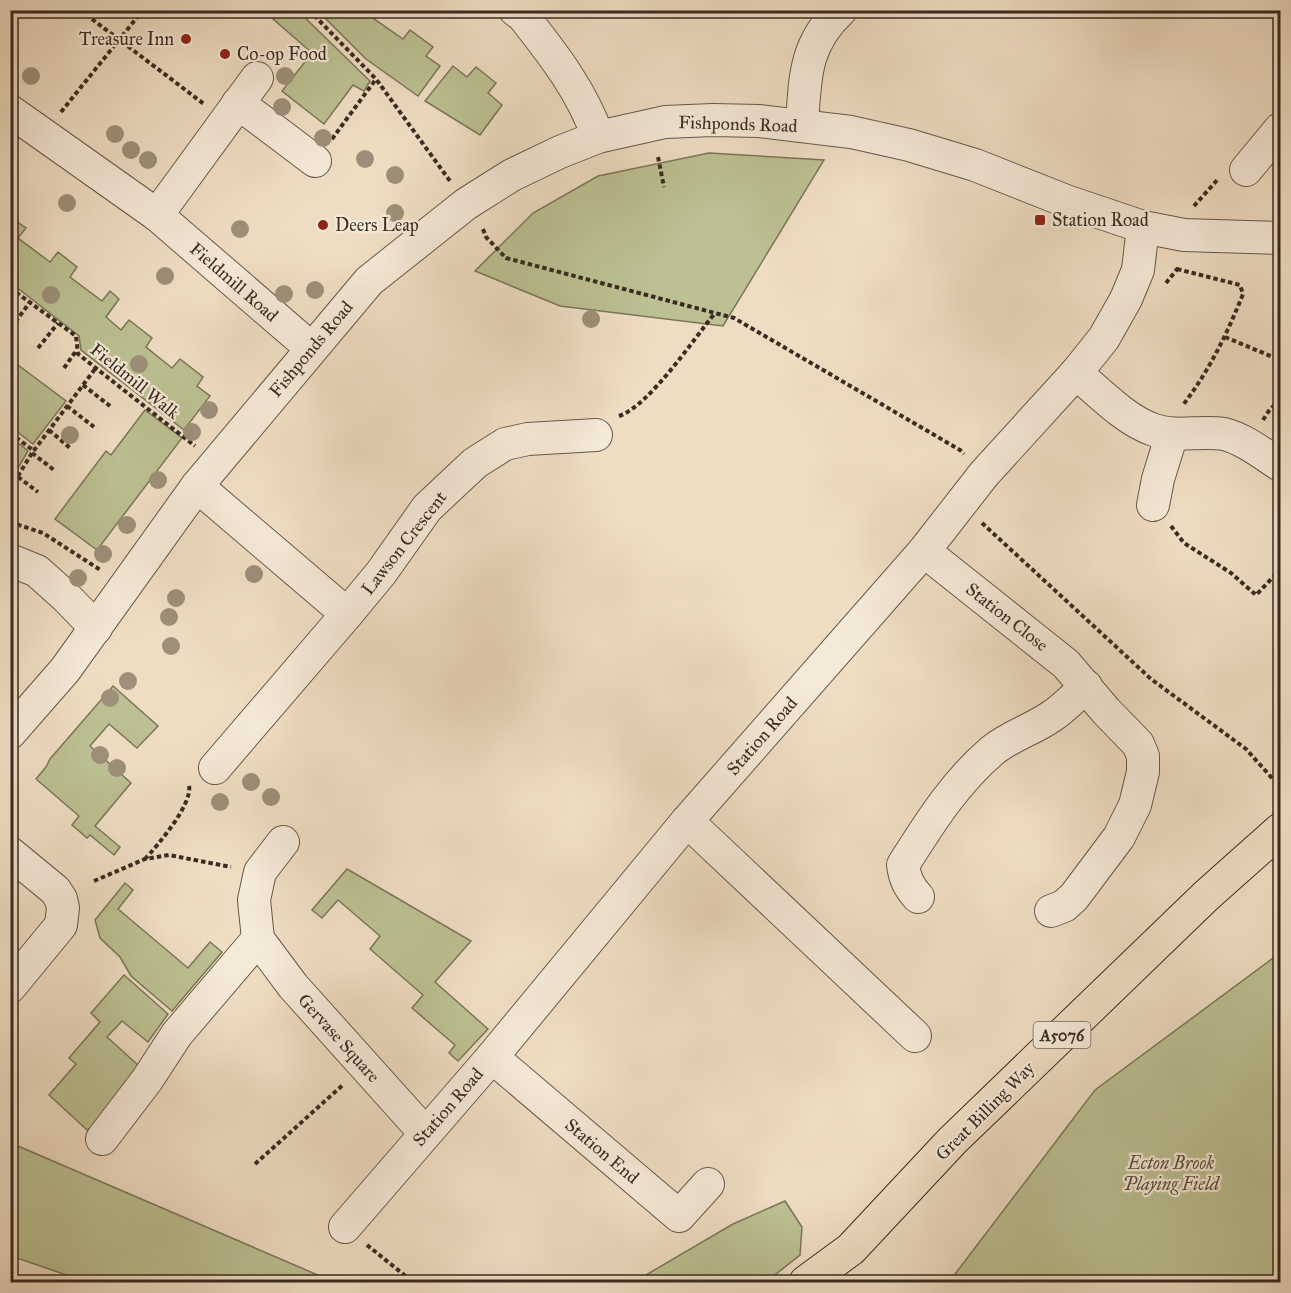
<svg xmlns="http://www.w3.org/2000/svg" width="1291" height="1293" viewBox="0 0 1291 1293" font-family="'IM FELL Great Primer',serif">
  <style>
    .green { fill: #bcc092; stroke: #7a7659; stroke-width: 1.5 }
    .lines { fill: none; stroke-linecap: round; stroke-linejoin: round }
    .minor-casing { stroke: #665849; stroke-width: 34 }
    .major-casing { stroke: #392b20; stroke-width: 35 }
    .path { stroke: #392b20; stroke-width: 4; stroke-dasharray: 4.5 3; stroke-linecap: butt }
    .minor { stroke: #f5e9d8; stroke-width: 32 }
    .major { stroke: #efddc3; stroke-width: 33 }
    .tree { fill: #9d8f79 }
    .poi-dot { fill: #8f2418; stroke: #f5e9d8; stroke-width: 2 }
    .labels { text-anchor: middle; stroke-width: 4.5; stroke-linejoin: round; paint-order: stroke }
    .shield { fill: #f5e9d8; stroke: #716457; stroke-width: 1.5 }
    .shield-label { font-size: 16px; font-weight: bold; fill: #392b20 }
    .poi-label { font-size: 18px; fill: #392b20; stroke: #f5e9d8; text-anchor: start }
    .street-label { font-size: 18px; fill: #392b20; stroke: #f5e9d8 }
    .park-label { font-size: 18px; font-style: italic; fill: #5a503c; stroke: #f5e9d8 }
  </style>
  <rect width="100%" height="100%" fill="#efddc3"/>
  <filter id="stains"><feTurbulence type="fractalNoise" baseFrequency=".00333" numOctaves="4"/><feColorMatrix values="0 0 0 0 .2 0 0 0 0 .09 0 0 0 0 .02 0 0 0 .5 -.17"/></filter>
  <radialGradient id="worn" r=".72"><stop offset=".6" stop-color="#630" stop-opacity="0"/><stop offset="1" stop-color="#630" stop-opacity=".3"/></radialGradient>
  <!-- green -->
  <g class="green">
    <polygon points="264,11 298,11 370,81 364,91 353,85 324,124 282,91 312,53"/>
    <polygon points="318,11 379,11 373,18 403,39 410,30 433,47 426,56 440,66 418,96 366,59"/>
    <polygon points="453,66 467,77 476,67 496,83 488,93 502,105 480,135 425,101"/>
    <polygon points="709,153 824,160 723,326 560,306 475,271 533,213 598,176"/>
    <polygon points="10,217 26,228 18,238 50,262 58,252 77,267 70,277 102,301 110,291 119,299 106,317 121,330 129,320 152,338 146,347 172,368 180,359 203,377 197,386 210,396 184,430 81,350 79,336 11,283"/>
    <polygon points="10,359 66,401 33,444 11,427"/>
    <polygon points="145,410 182,438 97,550 55,519 106,451 111,455"/>
    <polygon points="11,437 28,451 11,480"/>
    <polygon points="113,686 158,726 137,748 109,724 90,746 131,783 95,826 120,847 114,855 90,835 87,838 72,825 79,816 36,779 46,767 50,759"/>
    <polygon points="347,869 471,941 435,982 488,1029 458,1061 449,1053 455,1045 412,1008 423,995 370,949 380,936 338,900 322,918 312,910"/>
    <polygon points="125,883 133,890 118,909 188,968 210,942 222,952 172,1011 131,976 120,957 100,938 95,920"/>
    <polygon points="1280,953 1280,1282 949,1282 1095,1090"/>
    <polygon points="124,975 168,1014 148,1042 122,1021 107,1037 139,1066 98,1126 87,1130 49,1095 76,1064 69,1058 100,1022 91,1013"/>
    <polygon points="11,1143 334,1282 87,1282 11,1256"/>
    <polygon points="785,1201 802,1227 800,1255 766,1282 634,1282 733,1224"/>
  </g>
  <g class="lines">
    <defs>
      <g id="minor">
        <path d="M515 10 523 16C553 54 582 91 598 137"/>
        <polyline points="238,103 315,161"/>
        <polyline points="10,111 157,215 311,348"/>
        <path d="M802 125C805 79 804 44 841 10"/>
        <polyline points="1246,170 1280,129"/>
        <polyline points="157,215 257,78"/>
        <path d="M1076 373C1100 393 1125 420 1154 430 1177 438 1201 430 1224 434 1244 439 1263 454 1280 465"/>
        <polyline points="197,486 347,614 381,573 427,508 475,463 505,444 528,439 596,435"/>
        <polyline points="1153,505 1158,479 1172,434"/>
        <polyline points="924,551 1066,664 1106,711 1138,744 1143,756 1143,772 1135,805 1119,837 1074,897 1064,906 1051,911"/>
        <polyline points="10,560 37,571 66,597 96,628"/>
        <polyline points="10,733 65,670 197,486 369,281 466,204 512,175 560,152 598,137 665,122 713,120 759,121 851,132 909,145 975,165 1066,201 1143,227 1184,235 1280,238"/>
        <polyline points="215,768 347,614"/>
        <polyline points="687,821 915,1036"/>
        <polyline points="283,842 260,872 254,900 258,939 293,986 425,1133"/>
        <polyline points="10,853 55,890 61,899 63,908 61,925 10,987"/>
        <path d="M918 897C909 887 905 879 903 865 929 824 955 782 993 750 1012 735 1032 730 1052 716 1064 708 1075 697 1086 686"/>
        <polyline points="492,1057 679,1216 708,1184"/>
        <polyline points="102,1139 147,1080 177,1034 258,939"/>
        <polyline points="345,1227 492,1057 687,821 924,551 984,474 1076,373 1104,338 1126,299 1138,270 1143,227"/>
      </g>
      <polyline id="major" points="806,1282 851,1249 952,1141 1207,895 1280,830"/>
    </defs>
    <!-- minor casing -->
    <use href="#minor" class="minor-casing"/>
    <!-- major casing -->
    <use href="#major" class="major-casing"/>
    <!-- path -->
    <g class="path">
      <polyline points="80,10 204,104"/>
      <polyline points="309,10 376,79 450,181"/>
      <polyline points="61,112 143,10"/>
      <polyline points="332,139 376,79"/>
      <polyline points="658,157 664,187"/>
      <polyline points="1194,206 1219,178"/>
      <polyline points="483,229 486,237 506,258 734,318 960,450 964,454"/>
      <path d="M1177 269 1240 285 1243 294C1227 334 1209 371 1183 405"/>
      <polyline points="1166,283 1178,268"/>
      <polyline points="10,288 76,336 78,354 195,446"/>
      <polyline points="11,328 30,302"/>
      <polyline points="1225,337 1280,360"/>
      <polyline points="38,348 58,323"/>
      <polyline points="64,368 76,351"/>
      <polyline points="83,385 110,406"/>
      <polyline points="67,406 94,427"/>
      <path d="M619 416C649 406 693 340 715 313"/>
      <polyline points="1263,420 1270,409 1280,401"/>
      <polyline points="49,430 70,448"/>
      <polyline points="10,433 34,451"/>
      <polyline points="32,453 54,470"/>
      <polyline points="18,477 38,492"/>
      <polyline points="10,489 32,453 95,369"/>
      <polyline points="10,522 43,533 102,571"/>
      <polyline points="982,523 1151,679 1246,749 1280,787"/>
      <polyline points="1171,526 1184,543 1231,573 1256,595 1280,570"/>
      <path d="M145 859C158 845 193 804 189 785"/>
      <polyline points="94,881 145,859 169,855 231,867"/>
      <polyline points="255,1164 344,1084"/>
      <polyline points="367,1245 413,1282"/>
    </g>
    <!-- minor -->
    <use href="#minor" class="minor"/>
    <!-- major -->
    <use href="#major" class="major"/>
  </g>
  <!-- trees -->
  <g class="tree">
    <circle cx="31" cy="76" r="9"/>
    <circle cx="285" cy="76" r="9"/>
    <circle cx="282" cy="107" r="9"/>
    <circle cx="115" cy="134" r="9"/>
    <circle cx="323" cy="138" r="9"/>
    <circle cx="131" cy="150" r="9"/>
    <circle cx="365" cy="159" r="9"/>
    <circle cx="148" cy="160" r="9"/>
    <circle cx="395" cy="175" r="9"/>
    <circle cx="67" cy="203" r="9"/>
    <circle cx="395" cy="213" r="9"/>
    <circle cx="240" cy="229" r="9"/>
    <circle cx="165" cy="276" r="9"/>
    <circle cx="315" cy="290" r="9"/>
    <circle cx="284" cy="294" r="9"/>
    <circle cx="51" cy="295" r="9"/>
    <circle cx="591" cy="319" r="9"/>
    <circle cx="139" cy="364" r="9"/>
    <circle cx="209" cy="410" r="9"/>
    <circle cx="192" cy="432" r="9"/>
    <circle cx="70" cy="435" r="9"/>
    <circle cx="158" cy="480" r="9"/>
    <circle cx="127" cy="525" r="9"/>
    <circle cx="103" cy="554" r="9"/>
    <circle cx="254" cy="574" r="9"/>
    <circle cx="78" cy="578" r="9"/>
    <circle cx="176" cy="598" r="9"/>
    <circle cx="169" cy="617" r="9"/>
    <circle cx="171" cy="646" r="9"/>
    <circle cx="128" cy="681" r="9"/>
    <circle cx="110" cy="698" r="9"/>
    <circle cx="100" cy="755" r="9"/>
    <circle cx="117" cy="768" r="9"/>
    <circle cx="251" cy="782" r="9"/>
    <circle cx="271" cy="797" r="9"/>
    <circle cx="220" cy="802" r="9"/>
  </g>
  <!-- markers -->
  <g class="poi-dot">
    <circle cx="186" cy="39" r="6"/>
    <circle cx="225" cy="54" r="6"/>
    <rect x="1034" y="214" width="12" height="12" rx="3"/>
    <circle cx="323" cy="225" r="6"/>
  </g>
  <g class="labels">
    <!-- shield labels -->
    <rect class="shield" x="1033.5" y="1022" width="57" height="26" rx="4.5"/>
    <g class="shield-label">
      <text x="1062" y="1041">A5076</text>
    </g>
    <!-- poi labels -->
    <g class="poi-label">
      <text x="174" y="45" text-anchor="end">Treasure Inn</text>
      <text x="237" y="60">Co-op Food</text>
      <text x="1052" y="226">Station Road</text>
      <text x="335" y="231">Deers Leap</text>
    </g>
    <!-- street labels -->
    <g class="street-label">
      <text transform="translate(738 124) rotate(2)" y="6">Fishponds Road</text>
      <text transform="translate(234 282) rotate(41)" y="6">Fieldmill Road</text>
      <text transform="translate(311 349) rotate(-50)" y="6">Fishponds Road</text>
      <text transform="translate(135 381) rotate(39)" y="6">Fieldmill Walk</text>
      <text transform="translate(404 543) rotate(-52)" y="6">Lawson Crescent</text>
      <text transform="translate(1007 617) rotate(38)" y="6">Station Close</text>
      <text transform="translate(762 736) rotate(-49)" y="6">Station Road</text>
      <text transform="translate(339 1038) rotate(48)" y="6">Gervase Square</text>
      <text transform="translate(448 1107) rotate(-49)" y="6">Station Road</text>
      <text transform="translate(985 1111) rotate(-45)" y="6">Great Billing Way</text>
      <text transform="translate(602 1151) rotate(40)" y="6">Station End</text>
    </g>
    <!-- park labels -->
    <g class="park-label">
      <text x="1171" y="1169">Ecton Brook<tspan x="1171" dy="21">Playing Field</tspan></text>
    </g>
  </g>
  <!-- margin -->
  <rect width="1291" height="1293" fill="none" stroke="#efddc3" stroke-width="36"/>
  <rect x="12" y="12" width="1267" height="1269" fill="none" stroke="#392b20" stroke-width="3"/>
  <rect x="18" y="18" width="1255" height="1257" fill="none" stroke="#392b20" stroke-width="1.5"/>
  <rect width="100%" height="100%" filter="url(#stains)"/>
  <rect width="100%" height="100%" fill="url(#worn)"/>
</svg>
